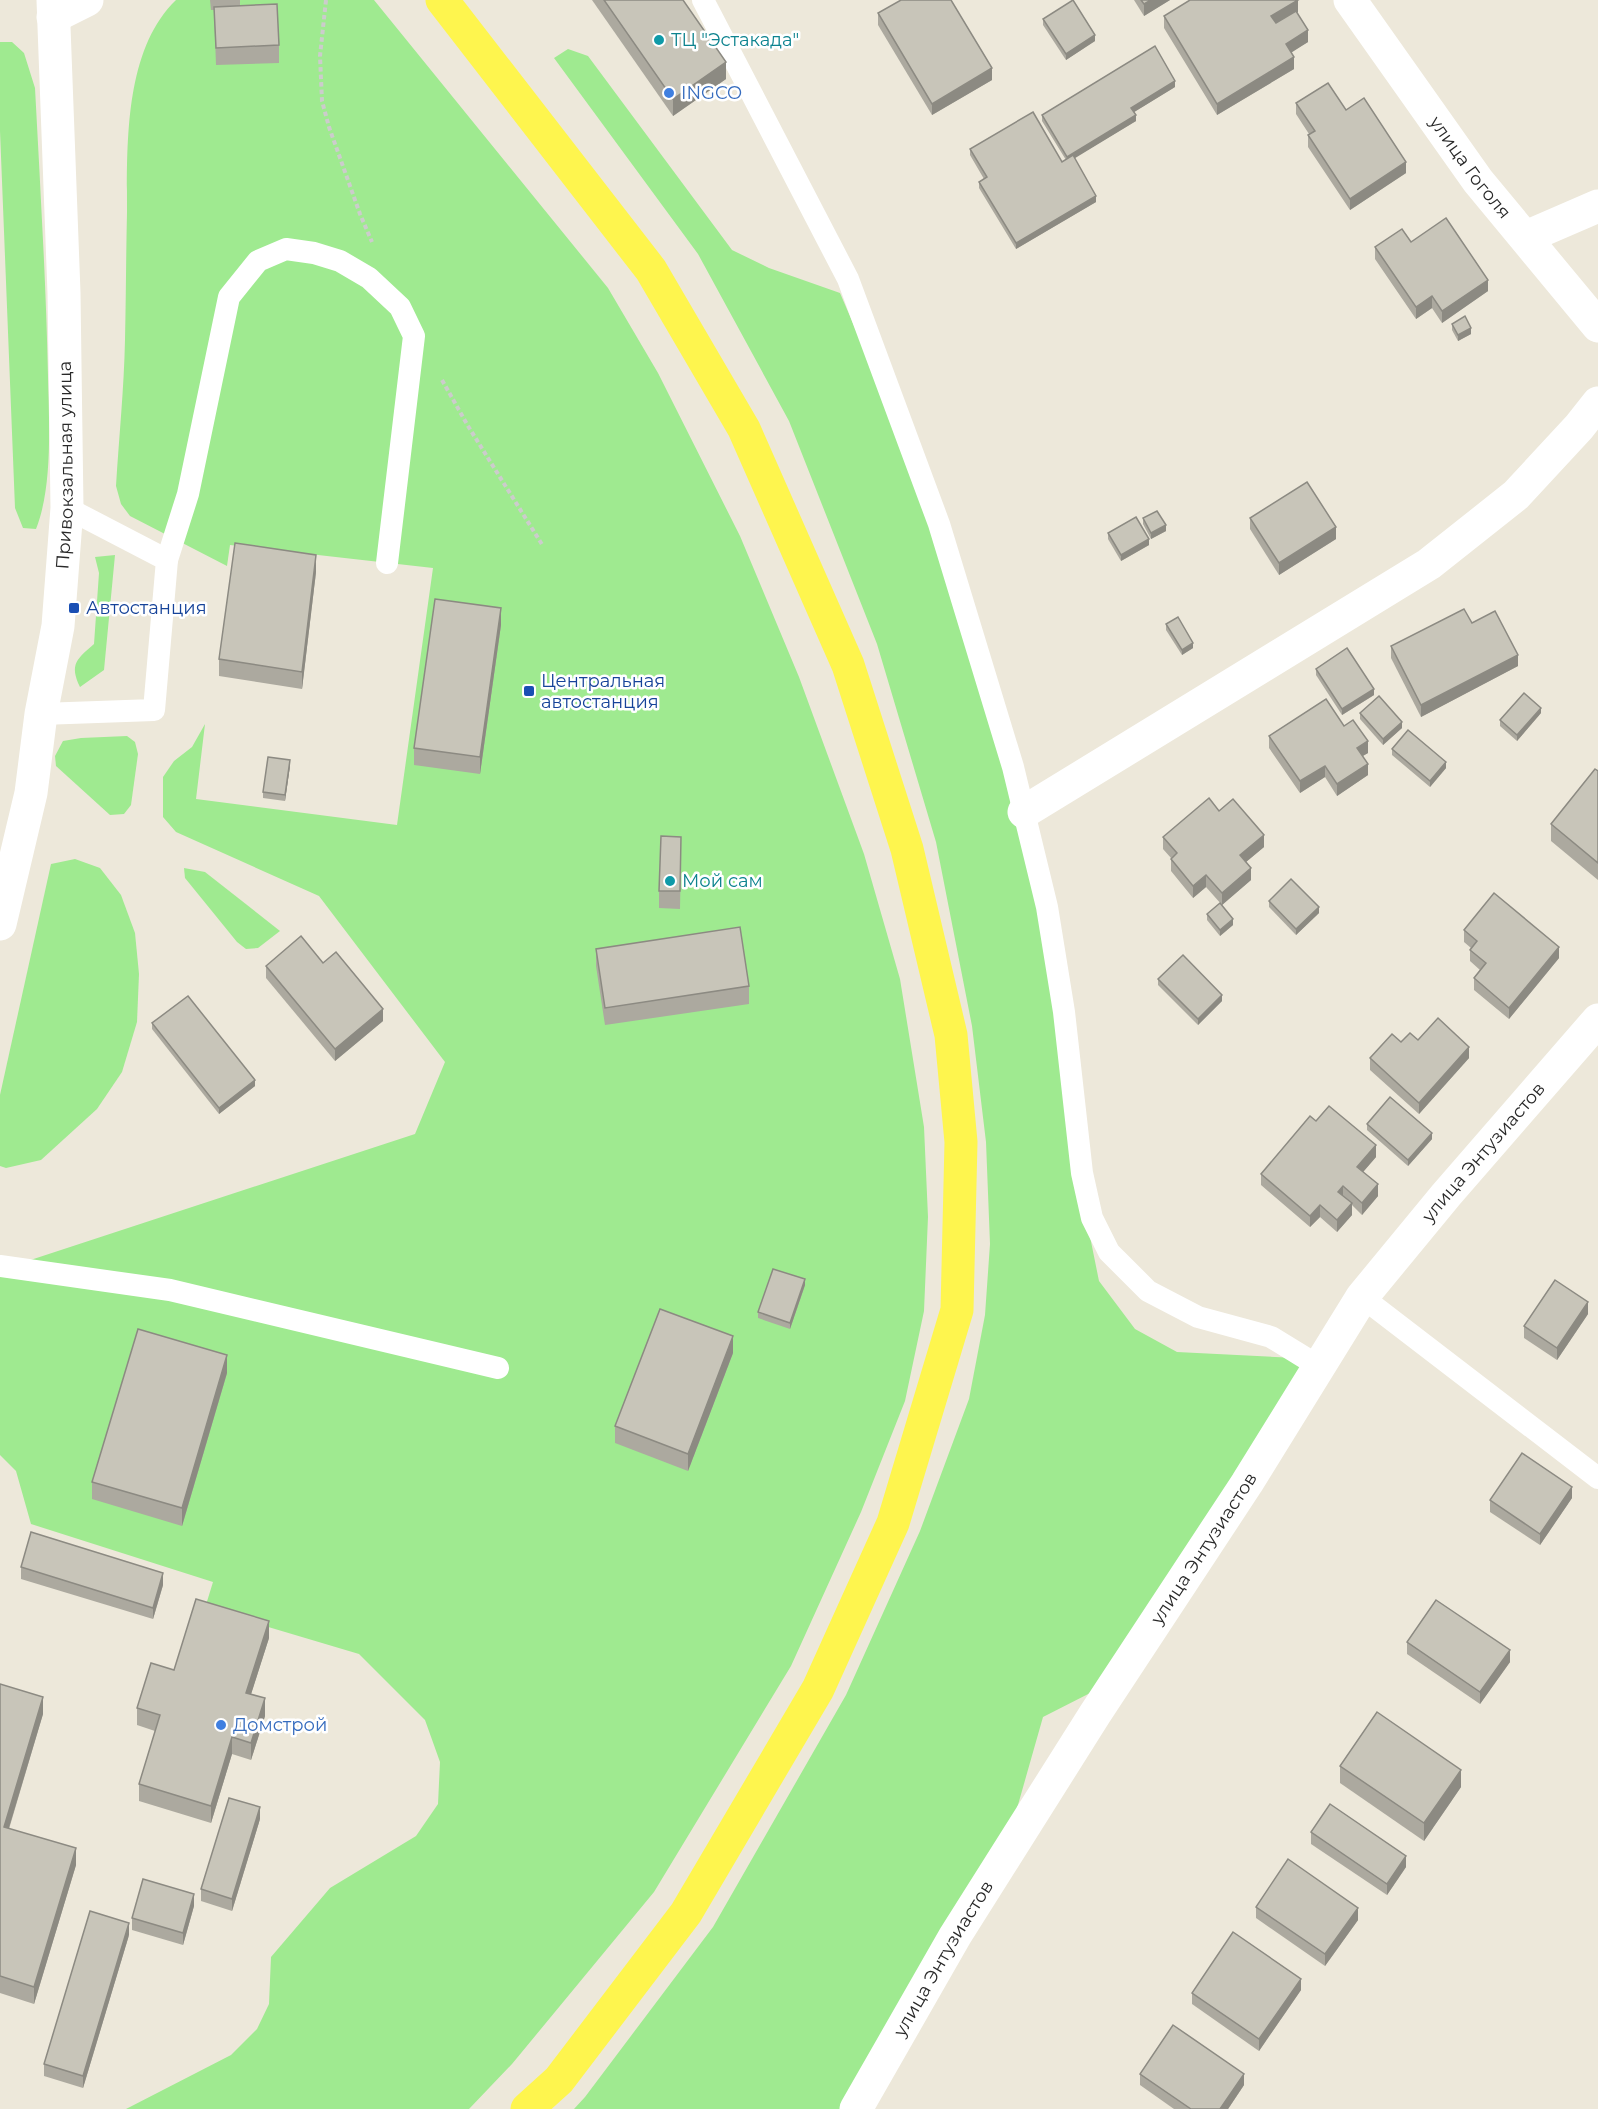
<svg xmlns="http://www.w3.org/2000/svg" width="1598" height="2109" viewBox="0 0 1598 2109" font-family="Montserrat,sans-serif">
  <style>
    .green { fill: #9fea90 }
    .lines { fill: none; stroke-linecap: round; stroke-linejoin: round }
    .path { stroke: #ccc; stroke-width: 4; stroke-dasharray: 4.5 3; stroke-linecap: butt }
    .lane { stroke: #fff; stroke-width: 22 }
    .street { stroke: #fff; stroke-width: 33 }
    .secondary { stroke: #fff; stroke-width: 33 }
    .primary { stroke: #fef54e; stroke-width: 33 }
    .wall { fill: #aca99f }
    .shaded-wall { fill: #8c8a82 }
    .building { fill: #c8c5b9; stroke: #8c8a82; stroke-width: 1.5 }
    .culture-dot { fill: #0f9aa8; stroke: #fff; stroke-width: 2 }
    .shop-dot { fill: #3f7fe0; stroke: #fff; stroke-width: 2 }
    .transit-dot { fill: #1a4fb4; stroke: #fff; stroke-width: 2 }
    .labels { text-anchor: middle; stroke-width: 5; stroke-linejoin: round; paint-order: stroke }
    .culture-label { font-size: 18px; fill: #0d838f; stroke: #fff; text-anchor: start }
    .shop-label { font-size: 18px; fill: #366cbe; stroke: #fff; text-anchor: start }
    .street-label { font-size: 18px; fill: #292929; stroke: #fff }
    .transit-label { font-size: 18px; fill: #164399; stroke: #fff; text-anchor: start }
  </style>
  <rect width="100%" height="100%" fill="#ede8da"/>
  <!-- green -->
  <g class="green">
    <path d="M176 0H374L608 288 658 373 740 536 799 677 864 854 900 979 924 1127 928 1217 924 1311 905 1401 861 1512 791 1666 654 1892 512 2064 469 2109H126L231 2055 257 2029 269 2004 271 1957 330 1888 416 1836 438 1804 440 1762 425 1720 359 1654 205 1608 213 1582 31 1524 16 1471 0 1455V1270L415 1134 445 1062 319 896 176 832 163 817V777L174 761 192 747 205 724 196 799 397 825 433 568 230 545 227 566 130 516 121 504 116 486C119 437 124 389 125 340 126 297 126 255 127 212 127 145 124 50 176 0Z"/>
    <path d="M0 42H12L24 53 35 88C40 184 46 280 48 376 49 423 53 486 36 529L23 528 15 508 0 131Z"/>
    <polygon points="568,49 588,56 732,250 769,268 840,293 912,461 1046,904 1083,1202 1099,1281 1135,1329 1177,1352 1336,1360 1098,1689 1043,1717 1010,1833 859,2109 574,2109 585,2097 713,1927 846,1695 920,1531 969,1399 985,1315 990,1244 986,1142 972,1026 936,842 877,644 789,421 698,254 554,58"/>
    <path d="M115 555 104 670 80 687C69 664 77 659 94 644L99 573 95 557Z"/>
    <polygon points="127,736 135,742 138,754 131,805 124,814 110,815 56,766 55,756 63,741 81,738"/>
    <polygon points="75,859 100,868 121,895 135,933 139,974 137,1022 122,1072 97,1109 41,1160 6,1168 0,1166 0,1095 51,864"/>
    <polygon points="184,868 205,872 280,931 258,948 246,949 237,942 185,878"/>
  </g>
  <g class="lines">
    <!-- path -->
    <g class="path">
      <polyline points="326,0 320,56 322,101 329,127 360,214 372,242"/>
      <polyline points="442,380 468,426 543,546"/>
    </g>
    <!-- lane -->
    <g class="lane">
      <polyline points="703,0 848,279 939,524 1013,767 1047,907 1064,1012 1082,1173 1092,1218 1109,1252 1148,1291 1198,1317 1271,1337 1320,1367"/>
      <polyline points="167,560 188,494 229,297 258,261 286,249 314,253 340,261 369,278 400,307 414,336 387,563"/>
      <polyline points="41,714 154,710 167,560 67,508"/>
      <polyline points="0,1266 170,1290 498,1368"/>
      <polyline points="1362,1297 1598,1478"/>
    </g>
    <!-- street -->
    <g class="street">
      <path id="s1" d="M1350 0 1478 181 1598 326"/>
      <polyline points="1526,237 1598,206"/>
      <polyline points="1024,812 1429,564 1516,495 1579,427 1598,403"/>
      <path id="s2" d="M856 2109 955 1936 1095 1714 1247 1483 1362 1297 1446 1195 1598 1020"/>
    </g>
    <!-- secondary -->
    <g class="secondary">
      <polyline points="53,17 87,0"/>
      <path id="s3" d="M0 924 31 793 41 714 58 626 67 508 64 293 53 0"/>
    </g>
    <!-- primary -->
    <polyline class="primary" points="442,0 651,270 744,429 848,665 907,849 951,1035 961,1142 957,1310 893,1523 818,1689 686,1913 559,2080 527,2109"/>
  </g>
  <!-- wall -->
  <g class="wall">
    <polygon points="210,0 240,0 240,6 279,45 279,63 216,65 214,10 211,10"/>
    <polygon points="592,0 683,0 726,79 673,116"/>
    <polygon points="1134,0 1170,0 1144,16"/>
    <polygon points="1297,12 1308,42 1291,52 1294,69 1217,115 1164,28 1164,16 1298,12"/>
    <polygon points="878,13 992,80 932,115 878,25"/>
    <polygon points="1043,19 1095,41 1066,60 1043,25"/>
    <polygon points="1175,87 1134,112 1136,121 1074,158 1096,202 1016,249 979,188 979,182 984,179 970,155 970,149 1062,162 1066,160 1042,121 1042,115"/>
    <polygon points="1296,103 1406,173 1350,210 1308,147 1308,135 1309,134 1296,114"/>
    <polygon points="1411,242 1488,291 1442,323 1432,308 1416,319 1375,259 1375,247"/>
    <polygon points="1452,324 1471,334 1458,341 1452,330"/>
    <polygon points="1143,518 1166,531 1151,539 1143,524"/>
    <polygon points="1250,518 1336,539 1279,575 1250,529"/>
    <polygon points="1108,533 1149,545 1121,561 1108,539"/>
    <polygon points="316,572 302,689 219,676 219,659"/>
    <polygon points="1472,623 1518,666 1421,717 1391,658 1391,646"/>
    <polygon points="1166,624 1193,648 1182,655 1166,630"/>
    <polygon points="501,625 480,774 414,765 414,748"/>
    <polygon points="1316,669 1374,695 1342,715 1316,675"/>
    <polygon points="1360,713 1402,728 1383,745 1360,719"/>
    <polygon points="1541,713 1517,741 1500,726 1500,720"/>
    <polygon points="1344,726 1368,753 1363,756 1368,775 1337,796 1325,777 1300,793 1269,748 1269,736"/>
    <polygon points="1392,749 1446,768 1430,787 1392,755"/>
    <polygon points="290,766 285,801 263,798 263,792"/>
    <polygon points="1598,771 1598,880 1551,841 1551,824"/>
    <polygon points="1219,811 1264,847 1246,862 1251,880 1222,905 1206,887 1193,898 1171,871 1171,858 1163,849 1163,837"/>
    <polygon points="681,854 680,909 659,908 659,891"/>
    <polygon points="1269,901 1319,913 1296,935 1269,907"/>
    <polygon points="1207,914 1233,925 1220,936 1207,920"/>
    <polygon points="1464,930 1559,958 1509,1019 1474,990 1474,978 1480,970 1470,961 1470,950 1471,948 1464,942"/>
    <polygon points="596,949 749,986 749,1004 605,1025 596,966"/>
    <polygon points="266,966 383,1021 335,1061 266,978"/>
    <polygon points="1158,979 1222,1001 1198,1025 1158,985"/>
    <polygon points="152,1023 255,1086 219,1114 152,1029"/>
    <polygon points="1418,1040 1469,1058 1419,1114 1370,1070 1370,1058 1401,1042"/>
    <polygon points="1316,1121 1376,1157 1363,1172 1378,1196 1362,1215 1352,1205 1352,1215 1337,1232 1320,1217 1310,1227 1261,1185 1261,1174"/>
    <polygon points="1367,1124 1432,1139 1408,1166 1367,1130"/>
    <polygon points="805,1285 790,1329 758,1318 758,1312"/>
    <polygon points="1588,1314 1557,1360 1524,1338 1524,1326"/>
    <polygon points="733,1353 688,1471 615,1443 615,1426"/>
    <polygon points="227,1373 182,1526 92,1499 92,1482"/>
    <polygon points="1572,1498 1540,1545 1490,1512 1490,1500"/>
    <polygon points="21,1567 163,1585 153,1619 21,1579"/>
    <polygon points="269,1638 251,1694 265,1716 251,1760 232,1754 211,1823 139,1801 139,1784 155,1731 137,1725 137,1708 174,1670"/>
    <polygon points="1407,1642 1510,1662 1480,1704 1407,1654"/>
    <polygon points="0,1684 43,1714 9,1829 76,1865 34,2004 0,1993"/>
    <polygon points="1340,1766 1461,1787 1424,1841 1340,1783"/>
    <polygon points="260,1819 232,1911 201,1901 201,1889"/>
    <polygon points="1311,1832 1406,1867 1387,1895 1311,1844"/>
    <polygon points="194,1906 183,1945 132,1930 132,1918"/>
    <polygon points="1256,1907 1358,1920 1325,1966 1256,1918"/>
    <polygon points="129,1935 83,2088 44,2076 44,2064"/>
    <polygon points="1301,1990 1259,2051 1192,2004 1192,1993"/>
    <polygon points="1140,2074 1244,2085 1228,2109 1174,2109 1140,2085"/>
  </g>
  <!-- shaded-wall -->
  <g class="shaded-wall">
    <polygon points="1151,0 1170,0 1144,16 1144,4"/>
    <polygon points="1298,0 1298,12 1271,28 1271,16"/>
    <polygon points="1308,30 1308,42 1286,56 1286,44"/>
    <polygon points="1095,35 1095,41 1066,60 1066,54"/>
    <polygon points="1294,57 1294,69 1217,115 1217,104"/>
    <polygon points="726,62 726,79 673,116 673,99"/>
    <polygon points="992,68 992,80 932,115 932,104"/>
    <polygon points="1175,81 1175,87 1131,114 1131,108"/>
    <polygon points="1136,115 1136,121 1067,163 1067,157"/>
    <polygon points="1406,162 1406,173 1350,210 1350,199"/>
    <polygon points="1096,196 1096,202 1016,249 1016,243"/>
    <polygon points="1488,280 1488,291 1442,323 1442,311"/>
    <polygon points="1432,296 1432,308 1416,319 1416,307"/>
    <polygon points="1471,328 1471,334 1458,341 1458,335"/>
    <polygon points="1166,525 1166,531 1151,539 1151,533"/>
    <polygon points="1336,527 1336,539 1279,575 1279,563"/>
    <polygon points="1149,539 1149,545 1121,561 1121,555"/>
    <polygon points="316,555 316,572 302,689 302,672"/>
    <polygon points="501,608 501,625 480,774 480,757"/>
    <polygon points="1193,643 1193,648 1182,655 1182,650"/>
    <polygon points="1518,655 1518,666 1421,717 1421,705"/>
    <polygon points="1374,689 1374,695 1342,715 1342,709"/>
    <polygon points="1541,708 1541,713 1517,741 1517,735"/>
    <polygon points="1402,722 1402,728 1383,745 1383,739"/>
    <polygon points="1368,741 1368,753 1357,759 1357,748"/>
    <polygon points="290,760 290,766 285,801 285,795"/>
    <polygon points="1446,762 1446,768 1430,787 1430,781"/>
    <polygon points="1368,764 1368,775 1337,796 1337,784"/>
    <polygon points="1325,766 1325,777 1300,793 1300,781"/>
    <polygon points="1264,835 1264,847 1240,867 1240,855"/>
    <polygon points="1251,868 1251,880 1222,905 1222,893"/>
    <polygon points="1206,875 1206,887 1193,898 1193,886"/>
    <polygon points="1319,907 1319,913 1296,935 1296,929"/>
    <polygon points="1233,919 1233,925 1220,936 1220,930"/>
    <polygon points="1559,947 1559,958 1509,1019 1509,1008"/>
    <polygon points="1222,995 1222,1001 1198,1025 1198,1019"/>
    <polygon points="383,1009 383,1021 335,1061 335,1049"/>
    <polygon points="1469,1047 1469,1058 1419,1114 1419,1103"/>
    <polygon points="255,1080 255,1086 219,1114 219,1108"/>
    <polygon points="1432,1133 1432,1139 1408,1166 1408,1160"/>
    <polygon points="1376,1145 1376,1157 1357,1179 1357,1167"/>
    <polygon points="1378,1184 1378,1196 1362,1215 1362,1203"/>
    <polygon points="1343,1186 1343,1198 1338,1192"/>
    <polygon points="1352,1203 1352,1215 1337,1232 1337,1220"/>
    <polygon points="1320,1205 1320,1217 1310,1227 1310,1216"/>
    <polygon points="805,1279 805,1285 790,1329 790,1323"/>
    <polygon points="1588,1302 1588,1314 1557,1360 1557,1348"/>
    <polygon points="733,1336 733,1353 688,1471 688,1454"/>
    <polygon points="227,1355 227,1373 182,1526 182,1508"/>
    <polygon points="1572,1487 1572,1498 1540,1545 1540,1534"/>
    <polygon points="163,1573 163,1585 153,1619 153,1608"/>
    <polygon points="269,1621 269,1638 246,1710 246,1693"/>
    <polygon points="1510,1650 1510,1662 1480,1704 1480,1692"/>
    <polygon points="43,1697 43,1714 4,1844 4,1827"/>
    <polygon points="265,1698 265,1716 251,1760 251,1743"/>
    <polygon points="232,1737 232,1754 211,1823 211,1806"/>
    <polygon points="1461,1770 1461,1787 1424,1841 1424,1823"/>
    <polygon points="260,1807 260,1819 232,1911 232,1899"/>
    <polygon points="76,1848 76,1865 34,2004 34,1987"/>
    <polygon points="1406,1856 1406,1867 1387,1895 1387,1884"/>
    <polygon points="194,1894 194,1906 183,1945 183,1933"/>
    <polygon points="1358,1908 1358,1920 1325,1966 1325,1954"/>
    <polygon points="129,1923 129,1935 83,2088 83,2076"/>
    <polygon points="1301,1979 1301,1990 1259,2051 1259,2039"/>
    <polygon points="1244,2074 1244,2085 1228,2109 1220,2109"/>
  </g>
  <!-- building -->
  <g class="building">
    <polygon points="604,0 683,0 726,62 673,99"/>
    <polygon points="901,0 951,0 992,68 932,104 878,13"/>
    <polygon points="1073,0 1095,35 1066,54 1043,19"/>
    <polygon points="1141,0 1151,0 1144,4"/>
    <polygon points="1190,0 1298,0 1271,16 1276,23 1296,11 1308,30 1286,44 1294,57 1217,104 1164,16"/>
    <polygon points="277,4 279,45 216,48 214,7"/>
    <polygon points="1155,46 1175,81 1131,108 1136,115 1067,157 1042,115"/>
    <polygon points="1328,83 1346,110 1364,98 1406,162 1350,199 1308,135 1315,131 1296,103"/>
    <polygon points="1033,112 1062,162 1073,155 1096,196 1016,243 979,182 987,177 970,149"/>
    <polygon points="1446,218 1488,280 1442,311 1432,296 1416,307 1375,247 1402,229 1411,242"/>
    <polygon points="1465,316 1471,328 1458,335 1452,324"/>
    <polygon points="1307,482 1336,527 1279,563 1250,518"/>
    <polygon points="1157,511 1166,525 1151,533 1143,518"/>
    <polygon points="1136,517 1149,539 1121,555 1108,533"/>
    <polygon points="235,543 316,555 302,672 219,659"/>
    <polygon points="435,599 501,608 480,757 414,748"/>
    <polygon points="1464,609 1472,623 1495,611 1518,655 1421,705 1391,646"/>
    <polygon points="1178,617 1193,643 1182,650 1166,624"/>
    <polygon points="1347,648 1374,689 1342,709 1316,669"/>
    <polygon points="1524,693 1541,708 1517,735 1500,720"/>
    <polygon points="1379,696 1402,722 1383,739 1360,713"/>
    <polygon points="1326,699 1344,726 1353,720 1368,741 1357,748 1368,764 1337,784 1325,766 1300,781 1269,736"/>
    <polygon points="1408,730 1446,762 1430,781 1392,749"/>
    <polygon points="268,757 290,760 285,795 263,792"/>
    <polygon points="1595,769 1598,771 1598,863 1551,824"/>
    <polygon points="1209,798 1219,811 1233,799 1264,835 1240,855 1251,868 1222,893 1206,875 1193,886 1171,859 1177,853 1163,837"/>
    <polygon points="661,836 681,837 680,891 659,891"/>
    <polygon points="1291,879 1319,907 1296,929 1269,901"/>
    <polygon points="1494,893 1559,947 1509,1008 1474,978 1486,963 1470,950 1477,941 1464,930"/>
    <polygon points="1220,903 1233,919 1220,930 1207,914"/>
    <polygon points="740,927 749,986 605,1008 596,949"/>
    <polygon points="301,936 323,963 336,952 383,1009 335,1049 266,966"/>
    <polygon points="1183,955 1222,995 1198,1019 1158,979"/>
    <polygon points="188,996 255,1080 219,1108 152,1023"/>
    <polygon points="1438,1018 1469,1047 1419,1103 1370,1058 1392,1034 1401,1042 1410,1033 1418,1040"/>
    <polygon points="1390,1097 1432,1133 1408,1160 1367,1124"/>
    <polygon points="1329,1106 1376,1145 1357,1167 1378,1184 1362,1203 1343,1186 1338,1192 1352,1203 1337,1220 1320,1205 1310,1216 1261,1174 1310,1116 1316,1121"/>
    <polygon points="773,1269 805,1279 790,1323 758,1312"/>
    <polygon points="1555,1280 1588,1302 1557,1348 1524,1326"/>
    <polygon points="660,1309 733,1336 688,1454 615,1426"/>
    <polygon points="138,1329 227,1355 182,1508 92,1482"/>
    <polygon points="1522,1453 1572,1487 1540,1534 1490,1500"/>
    <polygon points="31,1532 163,1573 153,1608 21,1567"/>
    <polygon points="196,1599 269,1621 246,1693 265,1698 251,1743 232,1737 211,1806 139,1784 160,1715 137,1708 151,1663 174,1670"/>
    <polygon points="1436,1600 1510,1650 1480,1692 1407,1642"/>
    <polygon points="0,1684 43,1697 4,1827 76,1848 34,1987 0,1976"/>
    <polygon points="1377,1712 1461,1770 1424,1823 1340,1766"/>
    <polygon points="229,1798 260,1807 232,1899 201,1889"/>
    <polygon points="1330,1804 1406,1856 1387,1884 1311,1832"/>
    <polygon points="1288,1859 1358,1908 1325,1954 1256,1907"/>
    <polygon points="143,1879 194,1894 183,1933 132,1918"/>
    <polygon points="90,1911 129,1923 83,2076 44,2064"/>
    <polygon points="1233,1932 1301,1979 1259,2039 1192,1993"/>
    <polygon points="1173,2025 1244,2074 1220,2109 1191,2109 1140,2074"/>
  </g>
  <!-- markers -->
  <g class="culture-dot">
    <circle cx="659" cy="40" r="6"/>
    <circle cx="670" cy="881" r="6"/>
  </g>
  <g class="shop-dot">
    <circle cx="669" cy="93" r="6"/>
    <circle cx="221" cy="1725" r="6"/>
  </g>
  <g class="transit-dot">
    <rect x="68" y="602" width="12" height="12" rx="3"/>
    <rect x="523" y="685" width="12" height="12" rx="3"/>
  </g>
  <g class="labels">
    <!-- culture labels -->
    <g class="culture-label">
      <text x="671" y="46">ТЦ "Эстакада"</text>
      <text x="682" y="887">Мой сам</text>
    </g>
    <!-- shop labels -->
    <g class="shop-label">
      <text x="681" y="99">INGCO</text>
      <text x="233" y="1731">Домстрой</text>
    </g>
    <!-- street labels -->
    <g class="street-label">
      <text dy="6" stroke="none"><textPath href="#s1" startOffset="206">улица Гоголя</textPath></text>
      <text dy="6" stroke="none"><textPath href="#s3" startOffset="465">Привокзальная улица</textPath></text>
      <text dy="6" stroke="none"><textPath href="#s2" startOffset="1146">улица Энтузиастов</textPath></text>
      <text dy="6" stroke="none"><textPath href="#s2" startOffset="660">улица Энтузиастов</textPath></text>
      <text dy="6" stroke="none"><textPath href="#s2" startOffset="174">улица Энтузиастов</textPath></text>
    </g>
    <!-- transit labels -->
    <g class="transit-label">
      <text x="86" y="614">Автостанция</text>
      <text x="541" y="687">Центральная<tspan x="541" dy="21">автостанция</tspan></text>
    </g>
  </g>
</svg>
